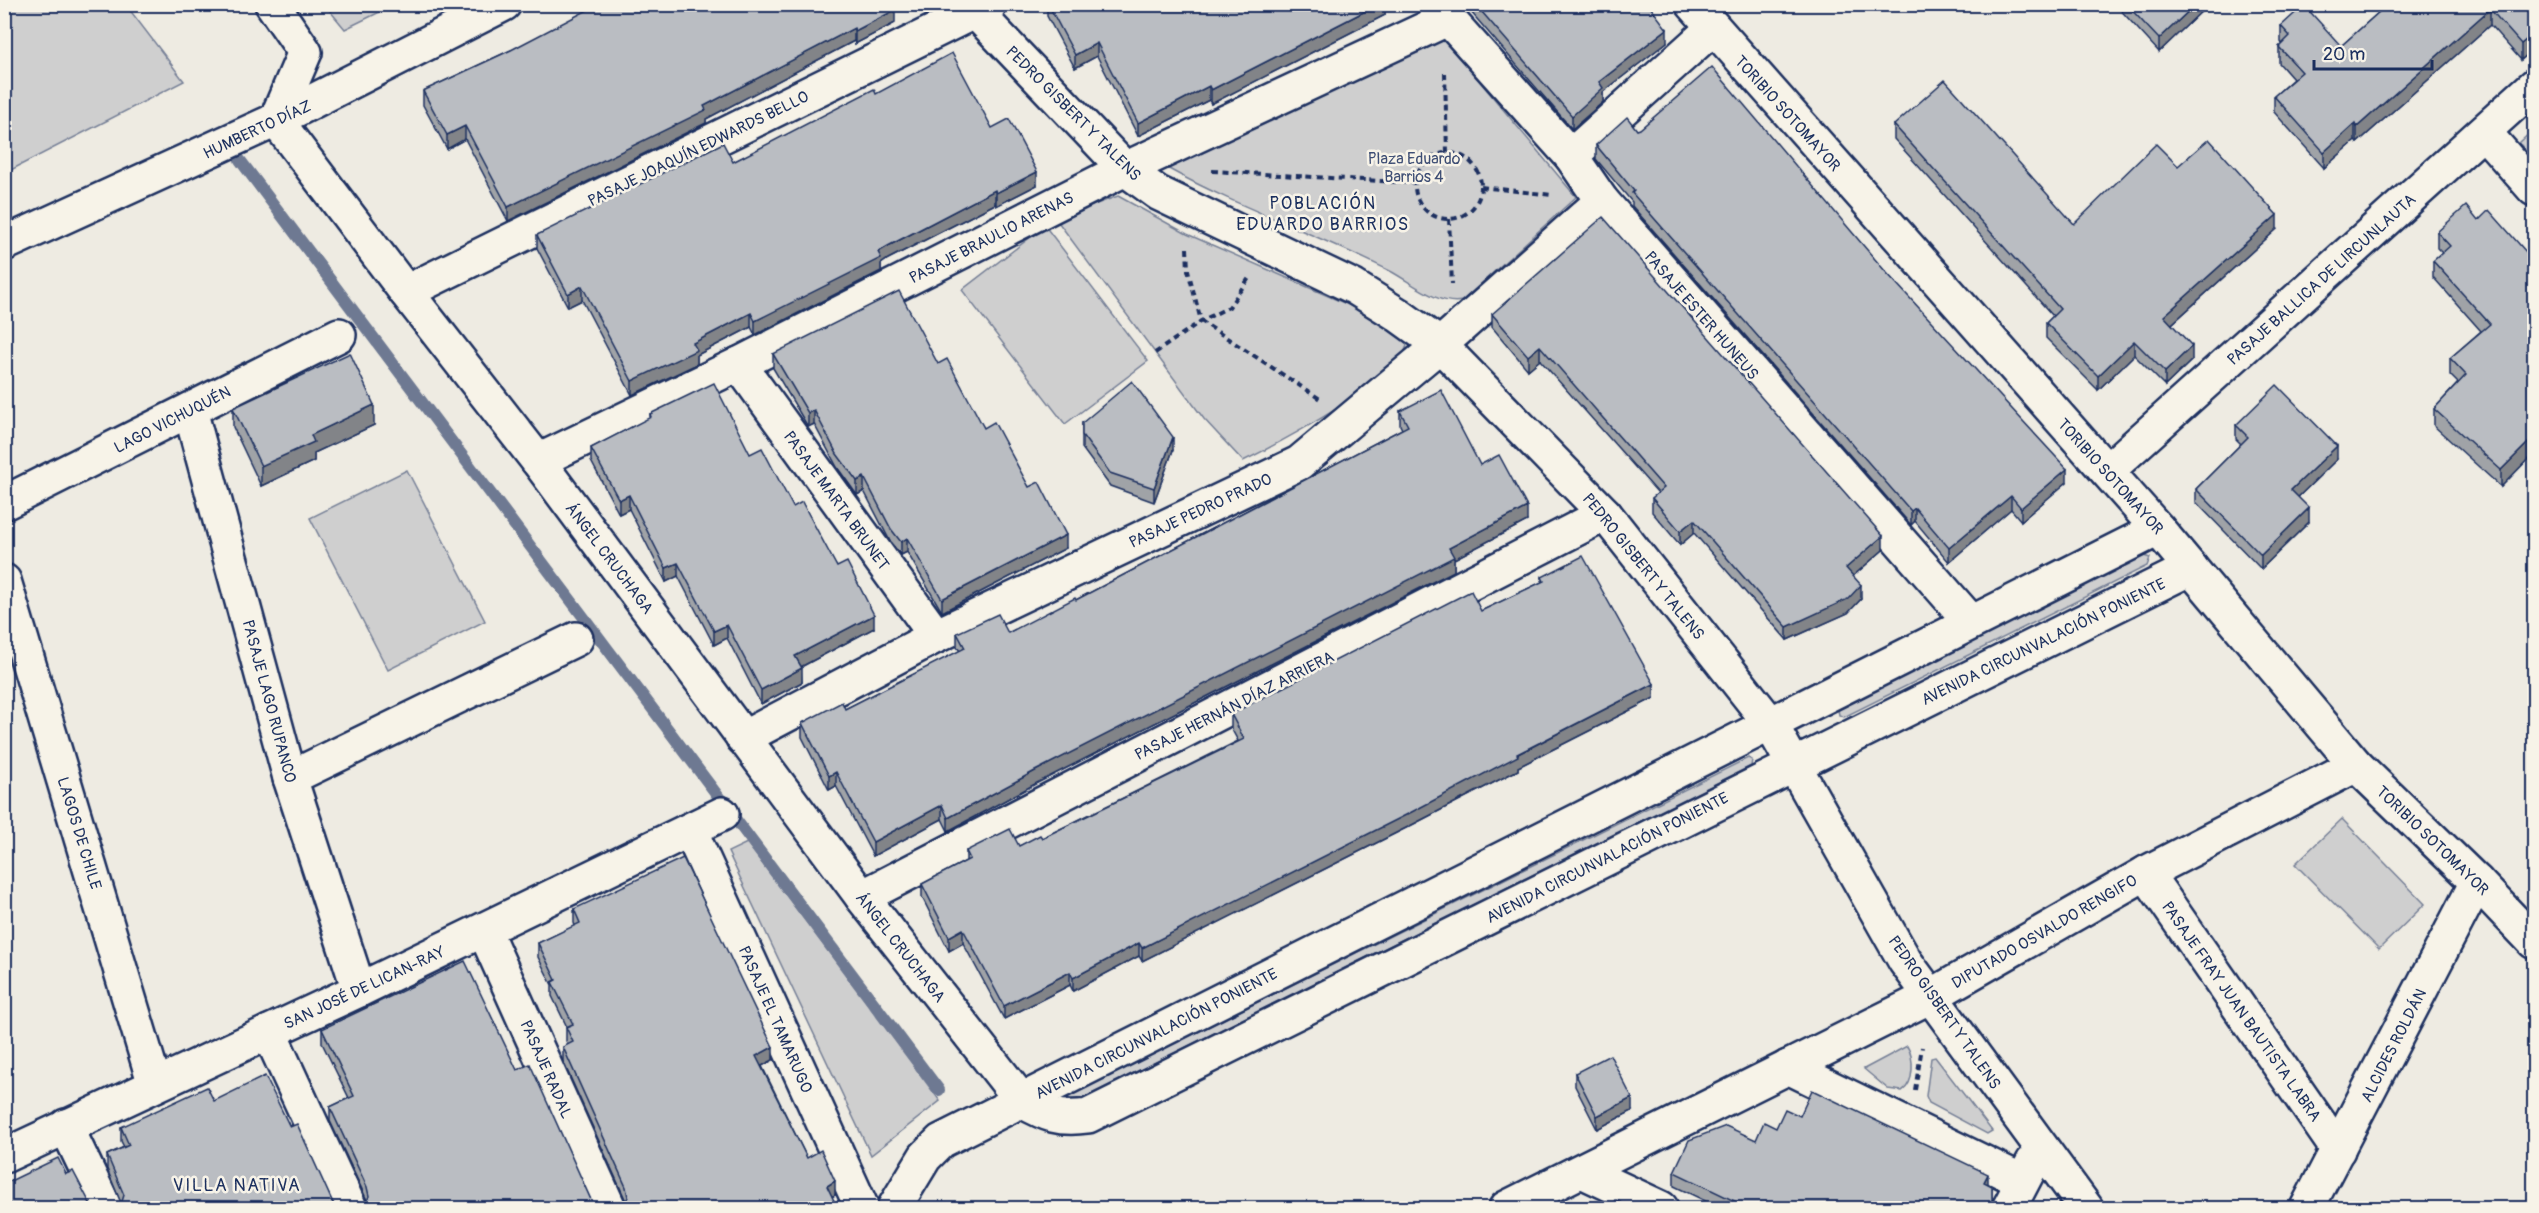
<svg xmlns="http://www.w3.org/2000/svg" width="2539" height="1213" viewBox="0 0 2539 1213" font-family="Pangolin,sans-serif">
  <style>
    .green { fill: #cfcfcf; stroke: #757f96; stroke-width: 1.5 }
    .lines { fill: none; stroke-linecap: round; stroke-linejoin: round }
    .stream { stroke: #6e7992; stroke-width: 12 }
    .minor-casing { stroke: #1b2f5e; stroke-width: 38 }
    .tertiary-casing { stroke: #1b2f5e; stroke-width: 38 }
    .path { stroke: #1b2f5e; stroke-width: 4; stroke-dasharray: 6 4.5; stroke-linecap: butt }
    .minor { stroke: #f7f3e8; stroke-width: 33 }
    .tertiary { stroke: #f7f3e8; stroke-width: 33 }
    .wall { fill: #a0a3a7; stroke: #1b2f5e; stroke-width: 1.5 }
    .shaded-wall { fill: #828488; stroke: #1b2f5e; stroke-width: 1.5 }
    .building { fill: #babdc2; stroke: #1b2f5e; stroke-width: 1.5 }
    .labels { text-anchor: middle; stroke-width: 5; stroke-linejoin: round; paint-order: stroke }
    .street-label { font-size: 16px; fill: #1b2f5e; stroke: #f7f3e8 }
    .park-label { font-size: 16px; fill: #3f4f75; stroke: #f7f3e8 }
    .neighbourhood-label { font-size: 18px; letter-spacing: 1.5px; fill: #1b2f5e; stroke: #f7f3e8 }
  </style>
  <rect width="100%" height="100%" fill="#eeebe2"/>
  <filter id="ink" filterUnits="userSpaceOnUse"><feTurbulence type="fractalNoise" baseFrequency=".0167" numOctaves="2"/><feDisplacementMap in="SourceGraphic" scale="12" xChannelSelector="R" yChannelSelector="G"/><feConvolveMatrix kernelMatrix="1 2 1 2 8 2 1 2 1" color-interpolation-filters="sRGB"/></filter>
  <g filter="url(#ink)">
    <!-- green -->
    <g class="green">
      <polygon points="5,4 126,5 184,81 5,173"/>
      <polygon points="325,5 394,5 345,29"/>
      <path d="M1435 41H1444L1452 48 1576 197 1462 301C1439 306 1412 283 1392 272 1318 234 1239 208 1167 168Z"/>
      <polygon points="2534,129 2534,160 2519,143"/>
      <path d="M1118 196 1187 234 1376 317C1385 323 1406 329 1407 342 1409 375 1272 447 1243 461L1204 419 1056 219Z"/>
      <polygon points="1045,226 1148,361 1065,424 962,290"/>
      <polygon points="407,470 485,621 388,670 310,518"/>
      <polygon points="2141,555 2150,558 2147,566 1844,717 1839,715 1838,710"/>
      <polygon points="1748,758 1752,760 1751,766 1070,1105 1065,1103 1065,1098"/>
      <polygon points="2342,819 2425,904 2379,949 2295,864"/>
      <polygon points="747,843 940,1101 871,1155 728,852"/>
      <path d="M1907 1046C1914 1057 1915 1083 1902 1091L1888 1089 1864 1069Z"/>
      <polygon points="1935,1057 1992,1131 1987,1134 1929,1103 1926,1096 1931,1058"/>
    </g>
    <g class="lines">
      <!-- stream -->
      <polyline class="stream" points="240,160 939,1090"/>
      <defs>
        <g id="minor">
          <polyline points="272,4 305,52 276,120 406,292 538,461 862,897 1022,1101"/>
          <polyline points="968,4 1125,169 1158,193 1354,287 1397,314 1440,345 1605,514 1770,723 1905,961 2086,1208"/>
          <polyline points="1435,4 1571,156 1602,201 1971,622"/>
          <polyline points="1693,4 2158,529"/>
          <polyline points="2484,132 2534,189"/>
          <polyline points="1571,156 1713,28"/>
          <polyline points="4,244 276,120 504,4"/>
          <polyline points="406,292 990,4"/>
          <polyline points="739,364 936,636"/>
          <polyline points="190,410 290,778 359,990"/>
          <polyline points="538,461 739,364 1125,169 1447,19"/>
          <polyline points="2107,471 2534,86"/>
          <polyline points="4,503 339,335"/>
          <polyline points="4,581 155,1085"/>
          <polyline points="743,738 936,636 1299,463 1440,345 1602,201"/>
          <polyline points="290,778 576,639"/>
          <polyline points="690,830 862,1208"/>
          <polyline points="2146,873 2338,1150"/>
          <polyline points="862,897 1605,514"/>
          <polyline points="484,930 609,1208"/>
          <polyline points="269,1032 350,1208"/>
          <polyline points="1788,1067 2022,1181"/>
          <polyline points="66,1126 105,1208"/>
          <polyline points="4,1156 359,990 722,814"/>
          <polyline points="1582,1171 1661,1208"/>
          <polyline points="1506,1208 1931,996 2146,873 2356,765"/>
          <polyline points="2009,1208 2033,1162"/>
          <polyline points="2307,1208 2477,882"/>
        </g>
        <g id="tertiary">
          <path d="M1022 1101C1047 1115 1059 1120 1088 1116L2191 568"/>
          <polyline points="894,1208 925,1157 941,1141 2158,529 2356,765 2477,882 2534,942"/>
        </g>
      </defs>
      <!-- minor casing -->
      <use href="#minor" class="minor-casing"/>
      <!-- tertiary casing -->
      <use href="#tertiary" class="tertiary-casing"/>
      <!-- path -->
      <g class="path">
        <polyline points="1445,73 1447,153"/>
        <circle cx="1448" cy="186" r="33"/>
        <polyline points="1212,171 1415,183"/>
        <polyline points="1481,187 1552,195"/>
        <polyline points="1449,219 1452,284"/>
        <polyline points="1187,248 1188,270 1201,321 1320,399"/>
        <polyline points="1155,353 1201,321 1229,307 1249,278"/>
        <polyline points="1915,1090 1922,1047"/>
      </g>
      <!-- minor -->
      <use href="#minor" class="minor"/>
      <!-- tertiary -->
      <use href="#tertiary" class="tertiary"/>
    </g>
    <!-- wall -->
    <g class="wall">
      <polygon points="1047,4 1385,4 1385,15 1211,104 1209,100 1138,136 1097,56 1075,68 1047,16"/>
      <polygon points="1464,4 1648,4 1667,42 1603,92 1603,102 1572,129"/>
      <polygon points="2115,4 2207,4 2207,6 2159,52"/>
      <polygon points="2388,4 2535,4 2535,48 2521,60 2490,25 2357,143 2355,141 2324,168 2274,112 2274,96 2293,79 2279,63 2279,47 2282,44 2281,42 2281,26 2341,46"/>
      <polygon points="895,23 855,44 854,41 706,119 706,123 508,221 465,139 447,149 423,105 423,91 511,50"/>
      <polygon points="876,94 992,128 1037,185 996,206 995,204 888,259 881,264 881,271 755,335 751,327 697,355 697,364 632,395 582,300 568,307 537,248 537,235 733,162"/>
      <polygon points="1894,125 2074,224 2277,229 2172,324 2192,360 2165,386 2134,355 2098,390 2046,338 2046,323 2053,316 1894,139"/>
      <polygon points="1637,130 1885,271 2067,482 2021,521 2011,509 1949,562 1915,521 1911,525 1632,206 1632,202 1596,159 1596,145"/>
      <polygon points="2478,221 2535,262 2535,452 2501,487 2434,426 2434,409 2458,383 2450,375 2450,358 2481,331 2433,277 2433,261 2442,253 2437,248 2437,232"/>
      <polygon points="1492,314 1883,550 1853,576 1861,599 1848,613 1787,640 1694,533 1680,545 1652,512 1652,498 1658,493 1540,360 1528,370 1492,327"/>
      <polygon points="773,354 938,364 984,428 1029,487 1066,548 942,612 907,552 901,555 891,543 864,491 857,495 837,467 814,424 808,427 773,368"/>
      <polygon points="233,408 374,425 314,453 314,461 261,486 233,427"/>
      <polygon points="1400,411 1480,465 1527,521 1454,559 1454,571 1035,784 948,831 942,819 873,856 836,786 829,790 802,737 802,723 845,709 960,651 957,647 957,633 1008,633 1076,600 1402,429 1400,425"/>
      <polygon points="650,414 750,454 793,507 837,567 874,628 801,667 802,682 761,704 727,638 714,645 678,576 666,582 629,509 619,514 591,461 591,448 650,418"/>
      <polygon points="1082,423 1173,450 1154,502 1110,486 1082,448"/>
      <polygon points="2236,425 2337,459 2298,497 2309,522 2261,569 2196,502 2196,489 2241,444 2236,439"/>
      <polygon points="1542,577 1654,698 1518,767 1518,770 1406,828 1142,961 1139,956 1073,991 1070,985 1004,1019 963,943 949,951 922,897 922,884 966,861 966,851 1019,846 1042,838 1238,741 1231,728 1231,714 1481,611 1542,582"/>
      <polygon points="574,909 773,1060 762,1066 807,1158 835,1195 832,1197 624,1205 626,1201 563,1061 563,1047 568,1045 566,1041 566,1027 567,1027 552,996 552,985 538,957 538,943 575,926 574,923"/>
      <polygon points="322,1029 517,1070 592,1202 366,1205 367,1200 330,1121 330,1107 349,1098 322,1043"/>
      <polygon points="1575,1073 1632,1111 1597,1129 1575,1086"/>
      <polygon points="214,1101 290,1127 333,1203 121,1205 121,1203 107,1169 107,1155 124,1147 121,1141 121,1127"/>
      <polygon points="1800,1116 1988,1184 1992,1209 1722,1209 1674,1186 1674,1172 1756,1140"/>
    </g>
    <!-- shaded-wall -->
    <g class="shaded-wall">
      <polygon points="1379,4 1385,4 1385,15 1211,104 1211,90"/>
      <polygon points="2196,4 2207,4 2207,6 2159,52 2159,39"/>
      <polygon points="2490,9 2490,25 2357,143 2357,127"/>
      <polygon points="895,10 895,23 855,44 855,31"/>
      <polygon points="854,28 854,41 706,119 706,123 508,221 508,207 704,106"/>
      <polygon points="1667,29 1667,42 1603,92 1603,102 1572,129 1572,116 1599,82"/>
      <polygon points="2535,32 2535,48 2521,60 2521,44"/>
      <polygon points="1097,43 1097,56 1075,68 1075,55"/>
      <polygon points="1209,86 1209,100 1138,136 1138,123"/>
      <polygon points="2355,124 2355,141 2324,168 2324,152"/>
      <polygon points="465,126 465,139 447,149 447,135"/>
      <polygon points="1037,172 1037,185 996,206 996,193"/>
      <polygon points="995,190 995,204 888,259 881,264 881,271 755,335 755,321 878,252 888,246"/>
      <polygon points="2277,215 2277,229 2164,331 2164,316"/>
      <polygon points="582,286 582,300 568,307 568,294"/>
      <polygon points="751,313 751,327 697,355 697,364 632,395 632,381 693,343"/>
      <polygon points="2134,341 2134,355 2098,390 2098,376"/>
      <polygon points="1540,346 1540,360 1528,370 1528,356"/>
      <polygon points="2192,346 2192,360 2165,386 2165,372"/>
      <polygon points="374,405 374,425 314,453 314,461 261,486 261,466 311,435"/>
      <polygon points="814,410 814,424 808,427 808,413"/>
      <polygon points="2535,436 2535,452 2501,487 2501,470"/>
      <polygon points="1173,437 1173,450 1154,502 1154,488"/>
      <polygon points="2337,446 2337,459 2291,504 2291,490"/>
      <polygon points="2067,469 2067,482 2021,521 2021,508"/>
      <polygon points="864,477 864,491 857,495 857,481"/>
      <polygon points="629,495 629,509 619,514 619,500"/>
      <polygon points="2011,496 2011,509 1949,562 1949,548"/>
      <polygon points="1527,507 1527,521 1454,559 1454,571 1035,784 948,831 948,818 1449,548"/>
      <polygon points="1915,508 1915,521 1911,525 1911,511"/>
      <polygon points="2309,508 2309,522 2261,569 2261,555"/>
      <polygon points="1694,520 1694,533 1680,545 1680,531"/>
      <polygon points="1066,535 1066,548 942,612 942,599"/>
      <polygon points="1883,536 1883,550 1846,582 1846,568"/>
      <polygon points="907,538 907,552 901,555 901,542"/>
      <polygon points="678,563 678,576 666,582 666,568"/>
      <polygon points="1861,585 1861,599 1848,613 1787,640 1787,627"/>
      <polygon points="874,615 874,628 795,670 795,656"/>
      <polygon points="727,625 727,638 714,645 714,631"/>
      <polygon points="802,668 802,682 761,704 761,690"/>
      <polygon points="1654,684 1654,698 1518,767 1518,770 1406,828 1142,961 1142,948"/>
      <polygon points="836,772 836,786 829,790 829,776"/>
      <polygon points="942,805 942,819 873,856 873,842"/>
      <polygon points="963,929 963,943 949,951 949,937"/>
      <polygon points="1139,943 1139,956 1073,991 1073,978"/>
      <polygon points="1070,972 1070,985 1004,1019 1004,1006"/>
      <polygon points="773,1047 773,1060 756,1069 756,1056"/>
      <polygon points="1632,1098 1632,1111 1597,1129 1597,1116"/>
      <polygon points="1988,1174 1988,1188 1984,1182"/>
      <polygon points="835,1181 835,1195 827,1199 827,1186"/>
      <polygon points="1992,1186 1992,1209 1988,1209"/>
    </g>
    <!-- building -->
    <g class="building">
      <polygon points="599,4 892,4 895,10 855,31 854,28 704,106 706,110 508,207 465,126 447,135 423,91 511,50"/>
      <polygon points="1048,4 1379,4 1211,90 1209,86 1138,123 1097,43 1075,55"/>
      <polygon points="1475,4 1648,4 1667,29 1599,82 1603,88 1572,116"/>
      <polygon points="2126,4 2196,4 2159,39"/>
      <polygon points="2388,4 2535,4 2535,32 2521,44 2490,9 2357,127 2355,124 2324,152 2274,96 2302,72 2279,47 2290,36 2281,26 2304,5 2341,46"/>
      <polygon points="952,53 992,128 1009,119 1037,172 996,193 995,190 888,246 878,252 881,258 755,321 751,313 693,343 697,350 632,381 582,286 568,294 537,235 723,143 733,162 874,89 876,94"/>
      <polygon points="1712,67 1885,271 2067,469 2021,508 2011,496 1949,548 1915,508 1911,511 1632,193 1634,191 1596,145 1627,117 1637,130 1640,129"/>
      <polygon points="1945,80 2074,224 2156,144 2178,166 2209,139 2277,215 2164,316 2192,346 2165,372 2134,341 2098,376 2046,323 2060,309 1894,125"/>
      <polygon points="2466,206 2478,221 2489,210 2535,262 2535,436 2501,470 2434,409 2466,375 2450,358 2490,324 2433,261 2450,246 2437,232"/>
      <polygon points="1603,217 1883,536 1846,568 1861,585 1848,599 1787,627 1694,520 1680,531 1652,498 1664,488 1540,346 1528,356 1492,314"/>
      <polygon points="899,291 938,364 947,359 984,428 994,422 1029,487 1039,482 1066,535 942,599 907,538 901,542 891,529 864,477 857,481 837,454 814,410 808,413 773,354"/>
      <polygon points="350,353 374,405 311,435 314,442 261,466 233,408"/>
      <polygon points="1132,381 1173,437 1154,488 1110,473 1082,435 1082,423"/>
      <polygon points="714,383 750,454 762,448 793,507 802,502 837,567 847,562 874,615 795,656 802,668 761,690 727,625 714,631 678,563 666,568 629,495 619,500 591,448 651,417 650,414"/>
      <polygon points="2277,385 2337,446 2291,490 2309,508 2261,555 2196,489 2248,437 2236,425"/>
      <polygon points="1441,390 1480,465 1499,455 1527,507 1449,548 1454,557 1035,771 948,818 942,805 873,842 836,772 829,776 802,723 842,702 845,709 965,648 957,633 998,614 1008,633 1075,598 1076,600 1408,426 1400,411"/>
      <polygon points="1583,556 1654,684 1517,754 1518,756 1406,815 1142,948 1139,943 1073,978 1070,972 1004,1006 963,929 949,937 922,884 970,859 966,851 1010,829 1019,846 1040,835 1042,838 1244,739 1231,714 1471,591 1481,611 1544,581 1542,577"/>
      <polygon points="683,858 773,1047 756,1056 807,1158 821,1150 835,1181 827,1186 838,1209 620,1209 624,1205 628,1197 626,1187 563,1047 573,1042 566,1027 573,1024 552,982 556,980 538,943 580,923 574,909"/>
      <polygon points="465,961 517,1070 530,1064 592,1202 597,1209 361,1209 366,1205 369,1196 367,1187 330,1107 354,1096 322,1029"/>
      <polygon points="1610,1055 1632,1098 1597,1116 1575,1073"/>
      <polygon points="265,1076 290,1127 297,1124 333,1203 338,1209 116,1209 121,1205 124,1195 107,1155 129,1145 121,1127 207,1087 214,1101"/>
      <polygon points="1812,1090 1988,1174 1984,1182 1992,1186 1992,1200 1988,1209 1751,1209 1674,1172 1689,1140 1726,1126 1756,1140 1764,1122 1776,1128 1785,1109 1800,1116"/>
      <polygon points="58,1158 66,1174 73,1171 93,1209 4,1209 4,1184"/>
      <polygon points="1616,1200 1633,1209 1611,1209"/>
      <polygon points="1589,1202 1602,1209 1586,1209"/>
    </g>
  </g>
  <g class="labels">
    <!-- street labels -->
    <g class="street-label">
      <text transform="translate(1074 113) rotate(45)" y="6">PEDRO GISBERT Y TALENS</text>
      <text transform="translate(1788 113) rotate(48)" y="6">TORIBIO SOTOMAYOR</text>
      <text transform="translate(257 129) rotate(-25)" y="6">HUMBERTO DÍAZ</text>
      <text transform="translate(698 148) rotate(-26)" y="6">PASAJE JOAQUÍN EDWARDS BELLO</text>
      <text transform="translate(991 237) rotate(-27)" y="6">PASAJE BRAULIO ARENAS</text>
      <text transform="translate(2321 279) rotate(-42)" y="6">PASAJE BALLICA DE LIRCUNLAUTA</text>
      <text transform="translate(1702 315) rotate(49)" y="6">PASAJE ESTER HUNEUS</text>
      <text transform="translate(172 419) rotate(-27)" y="6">LAGO VICHUQUÉN</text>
      <text transform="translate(2111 476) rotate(48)" y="6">TORIBIO SOTOMAYOR</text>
      <text transform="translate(837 500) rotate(54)" y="6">PASAJE MARTA BRUNET</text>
      <text transform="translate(1200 510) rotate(-25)" y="6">PASAJE PEDRO PRADO</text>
      <text transform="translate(610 558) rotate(53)" y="6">ÁNGEL CRUCHAGA</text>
      <text transform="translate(1644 566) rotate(51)" y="6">PEDRO GISBERT Y TALENS</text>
      <text transform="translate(2043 641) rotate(-26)" y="6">AVENIDA CIRCUNVALACIÓN PONIENTE</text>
      <text transform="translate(270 701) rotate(75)" y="6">PASAJE LAGO RUPANCO</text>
      <text transform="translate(1234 705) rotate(-27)" y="6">PASAJE HERNÁN DÍAZ ARRIERA</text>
      <text transform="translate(80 833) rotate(73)" y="6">LAGOS DE CHILE</text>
      <text transform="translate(2433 840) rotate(44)" y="6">TORIBIO SOTOMAYOR</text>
      <text transform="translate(1607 857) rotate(-27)" y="6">AVENIDA CIRCUNVALACIÓN PONIENTE</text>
      <text transform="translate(2044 931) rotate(-30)" y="6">DIPUTADO OSVALDO RENGIFO</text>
      <text transform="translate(901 947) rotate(52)" y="6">ÁNGEL CRUCHAGA</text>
      <text transform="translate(364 987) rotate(-25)" y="6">SAN JOSÉ DE LICAN-RAY</text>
      <text transform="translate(2242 1011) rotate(55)" y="6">PASAJE FRAY JUAN BAUTISTA LABRA</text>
      <text transform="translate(1945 1012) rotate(55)" y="6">PEDRO GISBERT Y TALENS</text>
      <text transform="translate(776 1019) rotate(66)" y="6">PASAJE EL TAMARUGO</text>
      <text transform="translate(1156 1033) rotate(-27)" y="6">AVENIDA CIRCUNVALACIÓN PONIENTE</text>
      <text transform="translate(2393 1045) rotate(-63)" y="6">ALCIDES ROLDÁN</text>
      <text transform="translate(547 1069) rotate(66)" y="6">PASAJE RADAL</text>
    </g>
    <!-- park labels -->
    <g class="park-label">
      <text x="1414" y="164">Plaza Eduardo<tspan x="1414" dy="18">Barrios 4</tspan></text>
    </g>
    <!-- neighbourhood labels -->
    <g class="neighbourhood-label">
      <text x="1323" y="209">POBLACIÓN<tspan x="1323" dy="21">EDUARDO BARRIOS</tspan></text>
      <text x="237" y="1191">VILLA NATIVA</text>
    </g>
  </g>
  <!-- margin -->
  <rect width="2539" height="1213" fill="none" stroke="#f7f3e8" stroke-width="24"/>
  <rect x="12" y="12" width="2515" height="1189" fill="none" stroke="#1b2f5e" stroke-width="2" filter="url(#ink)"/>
  <!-- scale -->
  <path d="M2314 60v9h118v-9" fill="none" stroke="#1b2f5e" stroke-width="3"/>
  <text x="2323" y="60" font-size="18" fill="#1b2f5e" stroke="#f7f3e8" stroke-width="4.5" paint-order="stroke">20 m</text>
</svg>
